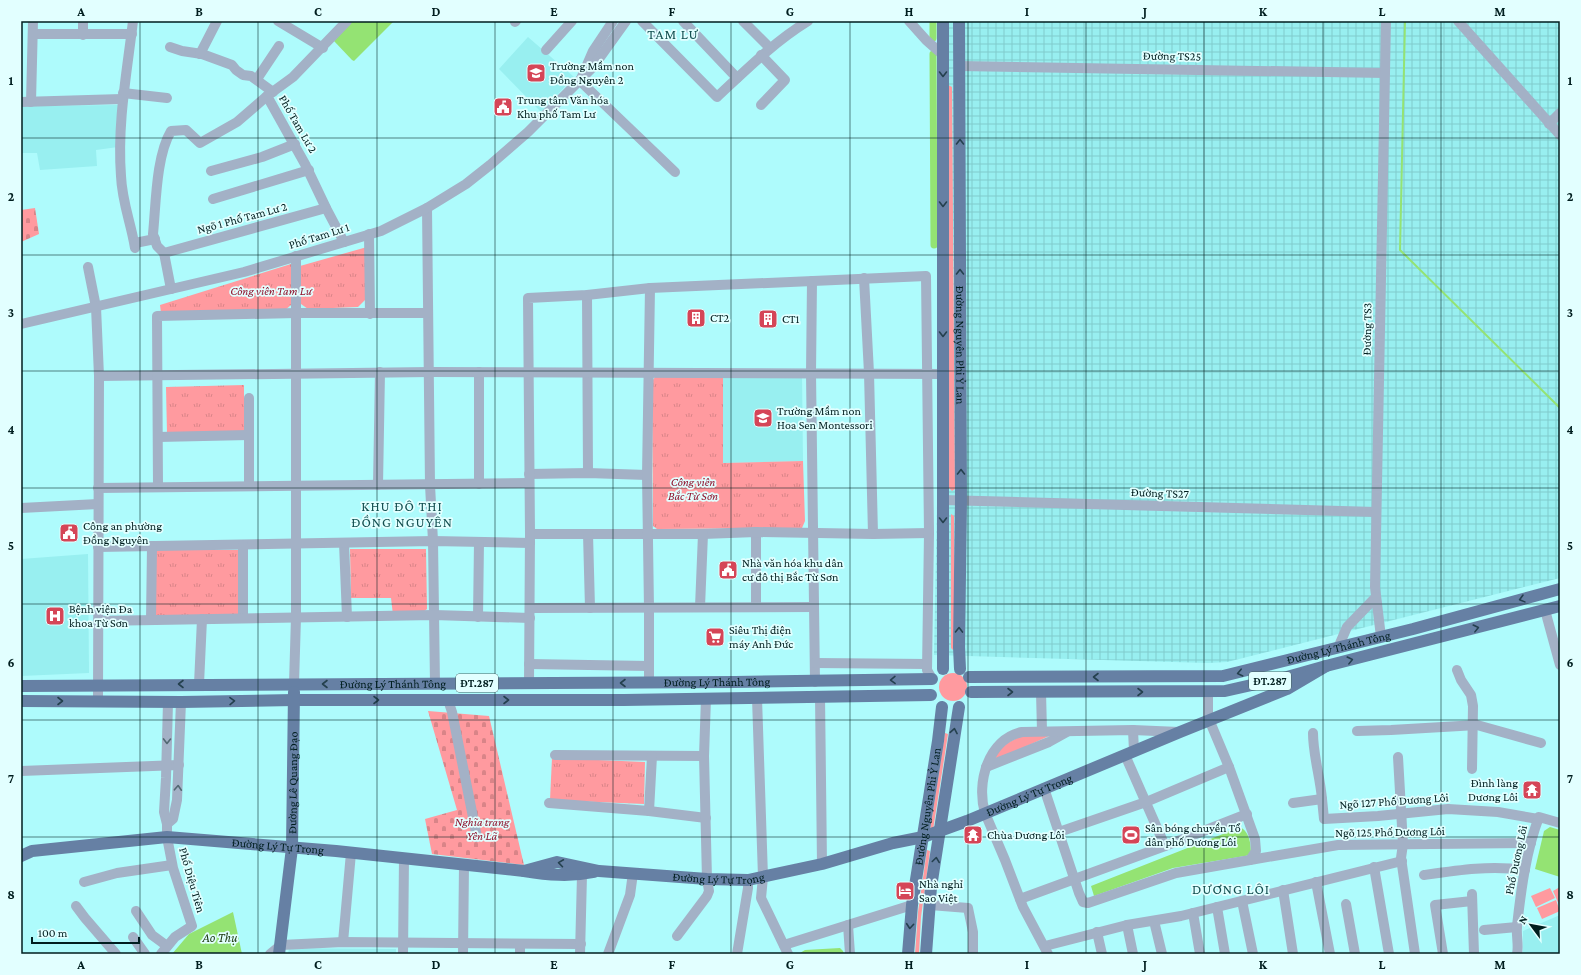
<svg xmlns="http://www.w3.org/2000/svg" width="1581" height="975" viewBox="0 0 1581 975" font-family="'Crimson Pro',serif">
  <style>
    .built { fill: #98eff0 }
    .industrial { fill: url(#industrial-grid) }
    .green { fill: #ff9a9f }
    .cemetery { fill: url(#cemetery-stones) }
    .park { fill: url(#park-tufts) }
    .water { fill: #94e373 }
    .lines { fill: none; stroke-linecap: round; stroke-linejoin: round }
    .stream { stroke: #94e373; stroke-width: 2 }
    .canal { stroke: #94e373; stroke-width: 7 }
    .minor { stroke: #a3b1c6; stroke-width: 10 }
    .major { stroke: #6680a4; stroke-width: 12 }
    .oneway { stroke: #24404e }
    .oneway2 { stroke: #526872 }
    .grid { fill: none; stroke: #001e1f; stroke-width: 1; stroke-opacity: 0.55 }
    .labels { text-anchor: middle; stroke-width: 3.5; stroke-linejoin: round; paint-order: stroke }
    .shield { fill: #e2ffff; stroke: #446262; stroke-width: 1 }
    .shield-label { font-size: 11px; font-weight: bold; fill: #001e1f }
    .street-label { font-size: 12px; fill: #001e1f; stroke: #e2ffff }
    .poi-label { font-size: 12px; fill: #001e1f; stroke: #e2ffff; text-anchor: start }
    .park-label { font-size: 12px; font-style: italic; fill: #90132d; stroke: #e2ffff }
    .water-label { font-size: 13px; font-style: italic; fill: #1c3a0e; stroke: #e2ffff }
    .quarter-label { font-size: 14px; letter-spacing: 1px; fill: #135051; stroke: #e2ffff }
    .neatline { fill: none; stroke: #001e1f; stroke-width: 1.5 }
    .grid-label { font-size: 13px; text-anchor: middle; font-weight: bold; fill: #001e1f }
  </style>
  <defs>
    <pattern id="industrial-grid" width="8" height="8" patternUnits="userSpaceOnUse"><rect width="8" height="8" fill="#98eff0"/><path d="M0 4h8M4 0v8" fill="none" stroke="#81cccd"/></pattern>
    <pattern id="cemetery-stones" width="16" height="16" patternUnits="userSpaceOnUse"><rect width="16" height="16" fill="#ff9a9f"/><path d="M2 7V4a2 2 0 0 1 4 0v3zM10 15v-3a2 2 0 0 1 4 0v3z" fill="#d98488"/></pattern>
    <pattern id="park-tufts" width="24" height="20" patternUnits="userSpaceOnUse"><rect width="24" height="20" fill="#ff9a9f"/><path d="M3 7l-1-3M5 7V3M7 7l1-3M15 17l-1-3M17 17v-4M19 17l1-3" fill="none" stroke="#d98488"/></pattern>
  </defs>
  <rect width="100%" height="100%" fill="#aefbfc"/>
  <!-- built -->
  <g class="built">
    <polygon points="528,37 574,77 541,112 499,69"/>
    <polygon points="119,105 118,147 96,150 97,166 40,170 37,153 21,153 21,106"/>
    <polygon points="802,375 803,461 723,463 723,376"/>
    <polygon points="88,554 89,673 21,676 21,559"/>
    <polygon points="1560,915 1560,954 1523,954 1523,931"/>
    <polygon points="289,948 396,949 396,954 288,954"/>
  </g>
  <!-- industrial -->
  <polygon class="industrial" points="938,21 1560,21 1560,578 1227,662 1208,663 934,655 942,251"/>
  <!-- green -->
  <g class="green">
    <polygon points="948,85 952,87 955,489 952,491 949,488 947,87"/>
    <polygon points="951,514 954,516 955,648 953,650 951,648"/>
    <circle cx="953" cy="687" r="14"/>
    <polygon points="945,733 948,734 933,830 930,830"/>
    <polygon points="1023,735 1049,736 996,760 993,758 998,748"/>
    <polygon points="927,850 930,851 921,917 919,954 915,954 918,912"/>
    <polygon points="1560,887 1560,907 1553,891"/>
    <polygon points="1550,888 1555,898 1536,907 1531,896"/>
    <polygon points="1556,900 1560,911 1542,919 1537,908"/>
  </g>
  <!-- cemetery -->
  <g class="cemetery">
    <polygon points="35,208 39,234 21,242 21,210"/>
    <polygon points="428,711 489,716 524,865 432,854 425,819 457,810"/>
  </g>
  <!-- park -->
  <g class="park">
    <polygon points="367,247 366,299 358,307 308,309 301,304 300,266"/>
    <polygon points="291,264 291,305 284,311 161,313 160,305"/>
    <polygon points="656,376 723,376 723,463 803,461 805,521 802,528 657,529 653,526 652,381"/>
    <polygon points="244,385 244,433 167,434 166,387"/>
    <polygon points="350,549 426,549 427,609 422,613 393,615 391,598 351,598"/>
    <polygon points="156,550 240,550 239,616 155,616"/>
    <polygon points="552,758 645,762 644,804 550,800"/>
  </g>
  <!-- water -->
  <g class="water">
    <polygon points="351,21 394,21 354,61 352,60 334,41"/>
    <path d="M1238 826C1250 831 1251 844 1251 855L1173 868 1094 896 1091 886 1223 834Z"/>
    <polygon points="1550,827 1560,830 1560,877 1535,869 1544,831"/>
    <polygon points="233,912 242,954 172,954 189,934"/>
    <polygon points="840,948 843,951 844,954 800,953 805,950"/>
  </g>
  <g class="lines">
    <!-- stream -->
    <polyline class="stream" points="1405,21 1400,250 1560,408"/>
    <!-- canal -->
    <g class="canal">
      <polyline points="933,21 933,38"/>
      <polyline points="933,54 934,245"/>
    </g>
    <!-- minor -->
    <g class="minor">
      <path d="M133 21C127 72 117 124 121 176 122 202 131 223 135 248"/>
      <polyline points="278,21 323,48"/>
      <polyline points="613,21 593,51 580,81 675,172"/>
      <path d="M642 21 717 97C746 70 774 42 808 21"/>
      <polyline points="683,21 737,78"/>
      <polyline points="743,21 770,48"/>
      <polyline points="909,21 926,40 943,55"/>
      <polyline points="1458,21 1560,135"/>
      <polyline points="515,22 516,21"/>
      <polyline points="33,34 132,34"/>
      <polyline points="83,35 83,21"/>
      <polyline points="170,47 182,51 202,54 232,65 236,70 243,75 251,76 273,92"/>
      <polyline points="546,50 572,21"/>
      <polyline points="200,54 217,21"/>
      <polyline points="761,55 785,80 761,105"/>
      <polyline points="959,66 1385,73"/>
      <polyline points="257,79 279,46"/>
      <polyline points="123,93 167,98"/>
      <polyline points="21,102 122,99"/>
      <polyline points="31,102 33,21"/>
      <polyline points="1549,124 1560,113"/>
      <polyline points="211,171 262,157 295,144"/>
      <polyline points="213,199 309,170"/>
      <polyline points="427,208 430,485 433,541 435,684"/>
      <polyline points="369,234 370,314"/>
      <polyline points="344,242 326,208 305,164 267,96 293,77 347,21"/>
      <polyline points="135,243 155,239"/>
      <polyline points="164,253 326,208"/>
      <polyline points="88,267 96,307 99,376 98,701"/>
      <polyline points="864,278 869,373 873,534"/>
      <polyline points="812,281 811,373 815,682"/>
      <path d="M171 289 164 253 157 246 153 234C156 204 156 156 171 131L186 130 200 143 237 122 267 96"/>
      <polyline points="587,295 588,473"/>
      <polyline points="21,324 244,272 381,231 427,208 466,184 490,165 528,132 593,67 626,21"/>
      <polyline points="479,372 479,484"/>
      <polyline points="99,376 430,372 943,374"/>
      <polyline points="249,398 249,486"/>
      <polyline points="158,437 249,435"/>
      <polyline points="529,474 588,473 647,475"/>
      <polyline points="378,485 380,372"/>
      <polyline points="158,487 157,316 296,313 428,313"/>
      <polyline points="98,488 529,483"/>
      <polyline points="943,500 1376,512"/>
      <polyline points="21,508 98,504"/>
      <polyline points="756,532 756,607"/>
      <polyline points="530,534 703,534 756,532 873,534 929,533"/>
      <polyline points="588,534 590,608"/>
      <polyline points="344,543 347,617"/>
      <polyline points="98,547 433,541 530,543"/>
      <polyline points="700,607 703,534"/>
      <polyline points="530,608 814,607"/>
      <polyline points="1545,610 1560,665"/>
      <polyline points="478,617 479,542"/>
      <polyline points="243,618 243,545"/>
      <polyline points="151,620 152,546"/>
      <polyline points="98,621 434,615 530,618"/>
      <polyline points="1381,637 1375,587 1386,21"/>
      <polyline points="1338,648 1347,627 1376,597"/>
      <polyline points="815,663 927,664"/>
      <polyline points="529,664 649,666"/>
      <polyline points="1457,670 1461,680 1471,695 1473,706 1472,769"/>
      <polyline points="649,682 649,608 647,475 650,288"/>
      <polyline points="529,683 530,534 528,298 587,295 650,288 926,276 929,533 927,670 932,679"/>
      <polyline points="199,684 202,619"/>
      <polyline points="294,684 296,617 296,256"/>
      <polyline points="1041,692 1042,731"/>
      <polyline points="820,696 822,864"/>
      <polyline points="757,698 763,877 761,898 788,954"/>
      <polyline points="448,700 452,712 477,837"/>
      <polyline points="1133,730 1134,751"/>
      <polyline points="1357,731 1391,730 1477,725 1541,743"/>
      <path d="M1313 733C1313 755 1320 776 1322 799"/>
      <polyline points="555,755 704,756"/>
      <polyline points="1125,755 1165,846"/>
      <polyline points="1398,757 1403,844 1401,858 1415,954"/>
      <polyline points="986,767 1049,742 1067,732"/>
      <polyline points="21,771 179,765"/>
      <polyline points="1044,788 1079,893 1083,902 1088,903 1176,873 1250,860 1256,851 1255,839 1229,767"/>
      <polyline points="549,803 649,811 706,818"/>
      <polyline points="1293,803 1322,799 1324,819 1378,816 1448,809 1498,812 1538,819"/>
      <polyline points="649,811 652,756"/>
      <polyline points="167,824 173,819 177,800 181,702"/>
      <polyline points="1059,832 1146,802 1229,767 1208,717 1208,692"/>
      <polyline points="1250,860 1338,845 1531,843"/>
      <polyline points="1374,867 1389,954"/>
      <path d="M1424 875C1458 870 1490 865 1525 870"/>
      <polyline points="84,882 117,873 172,865"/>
      <polyline points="1316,882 1330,954"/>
      <polyline points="1283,890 1293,954"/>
      <polyline points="1472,894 1474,954"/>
      <polyline points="1020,899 1165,846 1247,814"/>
      <polyline points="1242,901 1253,954"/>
      <polyline points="1346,904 1355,954"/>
      <polyline points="930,905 968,908 973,932 973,954"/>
      <polyline points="76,906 85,918 116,954"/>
      <polyline points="1217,907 1225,954"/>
      <polyline points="136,911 152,935 167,946"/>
      <polyline points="1193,913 1200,954"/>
      <polyline points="1154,921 1162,954"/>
      <polyline points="848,925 850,954"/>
      <polyline points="1127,925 1133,954"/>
      <polyline points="1484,930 1517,927"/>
      <polyline points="1097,932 1102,954"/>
      <polyline points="677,936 707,896 709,891 707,879 704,756 706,698"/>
      <polyline points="133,937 145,954"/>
      <polyline points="343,942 351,853"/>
      <polyline points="520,944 520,954"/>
      <polyline points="784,945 912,905"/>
      <polyline points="1045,946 1127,925 1181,916 1402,861"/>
      <polyline points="161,954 175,937 192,926 173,868 167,837 167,824 164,812 166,778 168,702"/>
      <polyline points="270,954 281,945 343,942 581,944"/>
      <polyline points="403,954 404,858"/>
      <polyline points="463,954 464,865"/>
      <polyline points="580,954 582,875"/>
      <polyline points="608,954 630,895 633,873"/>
      <polyline points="737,954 748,888 748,880"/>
      <path d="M1048 954 1023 907 1005 860 985 813C976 783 988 739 1022 732L1133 730 1179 732"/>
      <polyline points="1443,954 1435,905 1472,901"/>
      <path d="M1517 954C1519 946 1516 935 1517 926 1521 890 1526 851 1539 817L1560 823"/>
    </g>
    <!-- major -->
    <g class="major">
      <polyline points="943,21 943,669"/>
      <path id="s1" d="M959 21 961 501 959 647 960 669"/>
      <path id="s2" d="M969 677 1223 676 1413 629 1560 589"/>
      <path id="s3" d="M21 686 735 682 932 679"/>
      <polyline points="971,692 1225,691 1287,677 1326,666 1560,606"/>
      <polyline points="21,701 181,702 294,700 624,700 931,695"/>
      <path id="s4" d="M21 856 32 851 167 837 336 851 524 871C548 875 570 877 594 872"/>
      <path id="s5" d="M524 871 557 862 599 871 707 879 748 880 822 864 893 843 923 837 967 821 1180 732 1287 689 1326 666"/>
      <path id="s6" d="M279 954 292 848 294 692"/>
      <path id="s7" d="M908 954 912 905 938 741 942 707"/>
      <polyline points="926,954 931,887 959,707"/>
    </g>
  </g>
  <!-- one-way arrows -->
  <defs><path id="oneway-chevron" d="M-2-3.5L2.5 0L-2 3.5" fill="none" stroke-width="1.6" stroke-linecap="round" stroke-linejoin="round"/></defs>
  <g class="oneway">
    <use href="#oneway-chevron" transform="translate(943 74) rotate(90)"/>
    <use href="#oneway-chevron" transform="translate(960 142) rotate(-90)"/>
    <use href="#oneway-chevron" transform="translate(943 204) rotate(90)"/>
    <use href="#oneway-chevron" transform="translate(960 272) rotate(-90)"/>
    <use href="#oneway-chevron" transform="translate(943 334) rotate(90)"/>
    <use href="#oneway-chevron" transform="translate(961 472) rotate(-90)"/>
    <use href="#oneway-chevron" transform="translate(943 520) rotate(90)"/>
    <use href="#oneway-chevron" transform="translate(1522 599) rotate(165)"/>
    <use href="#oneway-chevron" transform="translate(1476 628) rotate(-14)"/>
    <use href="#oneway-chevron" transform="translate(959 630) rotate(-89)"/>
    <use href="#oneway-chevron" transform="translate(1350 660) rotate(-14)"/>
    <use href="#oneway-chevron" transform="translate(1240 673) rotate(167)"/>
    <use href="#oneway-chevron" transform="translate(1096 677) rotate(180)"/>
    <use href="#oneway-chevron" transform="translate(893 680) rotate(179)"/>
    <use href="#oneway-chevron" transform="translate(623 683) rotate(180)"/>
    <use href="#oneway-chevron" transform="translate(181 684) rotate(180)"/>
    <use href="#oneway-chevron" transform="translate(325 684) rotate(180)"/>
    <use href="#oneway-chevron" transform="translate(1010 692)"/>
    <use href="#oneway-chevron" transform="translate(1140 692)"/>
    <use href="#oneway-chevron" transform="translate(376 700)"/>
    <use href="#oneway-chevron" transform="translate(506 700)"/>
    <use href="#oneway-chevron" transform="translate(60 701)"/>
    <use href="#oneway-chevron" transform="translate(232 701) rotate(-1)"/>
    <use href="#oneway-chevron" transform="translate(954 731) rotate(-80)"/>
    <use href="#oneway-chevron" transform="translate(936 860) rotate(-82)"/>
    <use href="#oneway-chevron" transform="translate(561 863) rotate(-172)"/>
    <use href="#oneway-chevron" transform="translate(910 926) rotate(95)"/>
  </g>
  <g class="oneway2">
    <use href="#oneway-chevron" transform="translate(167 741) rotate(91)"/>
    <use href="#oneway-chevron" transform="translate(178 788) rotate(-87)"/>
  </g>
  <!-- grid -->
  <path class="grid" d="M140 21V954M258 21V954M377 21V954M495 21V954M613 21V954M731 21V954M850 21V954M968 21V954M1086 21V954M1204 21V954M1323 21V954M1441 21V954M21 138H1560M21 255H1560M21 371H1560M21 488H1560M21 604H1560M21 720H1560M21 837H1560"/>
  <!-- icons -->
  <defs>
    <symbol id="school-square" viewBox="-11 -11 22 22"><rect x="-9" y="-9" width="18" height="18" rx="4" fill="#d54557" stroke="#e2ffff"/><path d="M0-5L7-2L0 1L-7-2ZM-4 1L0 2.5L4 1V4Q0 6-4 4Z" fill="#fff"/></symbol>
    <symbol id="civic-square" viewBox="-11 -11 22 22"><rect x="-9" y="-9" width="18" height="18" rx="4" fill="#d54557" stroke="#e2ffff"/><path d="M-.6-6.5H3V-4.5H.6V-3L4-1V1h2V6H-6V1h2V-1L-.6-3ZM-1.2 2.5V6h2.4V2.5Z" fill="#fff"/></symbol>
    <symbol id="building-square" viewBox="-11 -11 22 22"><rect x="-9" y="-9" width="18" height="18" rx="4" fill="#d54557" stroke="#e2ffff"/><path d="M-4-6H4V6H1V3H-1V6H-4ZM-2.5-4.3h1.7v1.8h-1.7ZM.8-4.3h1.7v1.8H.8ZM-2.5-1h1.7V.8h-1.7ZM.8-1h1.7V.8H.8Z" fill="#fff"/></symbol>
    <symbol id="hospital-square" viewBox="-11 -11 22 22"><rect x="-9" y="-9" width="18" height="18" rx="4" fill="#d54557" stroke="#e2ffff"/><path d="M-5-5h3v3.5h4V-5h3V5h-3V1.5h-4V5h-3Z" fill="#fff"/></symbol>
    <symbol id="supermarket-square" viewBox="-11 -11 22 22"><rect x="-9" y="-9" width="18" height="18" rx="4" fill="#d54557" stroke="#e2ffff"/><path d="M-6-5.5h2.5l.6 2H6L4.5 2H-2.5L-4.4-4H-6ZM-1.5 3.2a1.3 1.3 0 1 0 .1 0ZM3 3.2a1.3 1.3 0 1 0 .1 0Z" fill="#fff"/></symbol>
    <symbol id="temple-square" viewBox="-11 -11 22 22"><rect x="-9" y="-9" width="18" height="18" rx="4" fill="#d54557" stroke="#e2ffff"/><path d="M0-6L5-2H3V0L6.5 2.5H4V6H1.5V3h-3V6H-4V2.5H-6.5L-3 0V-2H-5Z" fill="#fff"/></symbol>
    <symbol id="stadium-square" viewBox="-11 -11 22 22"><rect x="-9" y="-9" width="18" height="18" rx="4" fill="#d54557" stroke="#e2ffff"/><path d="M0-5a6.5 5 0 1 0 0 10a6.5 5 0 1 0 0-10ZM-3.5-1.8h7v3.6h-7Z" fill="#fff"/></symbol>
    <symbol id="hotel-square" viewBox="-11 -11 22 22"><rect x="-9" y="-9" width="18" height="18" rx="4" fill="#d54557" stroke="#e2ffff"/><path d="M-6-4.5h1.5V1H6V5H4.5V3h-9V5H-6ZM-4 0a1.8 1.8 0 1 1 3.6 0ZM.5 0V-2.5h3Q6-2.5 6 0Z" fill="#fff"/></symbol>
  </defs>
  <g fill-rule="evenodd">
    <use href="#school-square" x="525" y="62" width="22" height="22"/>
    <use href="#civic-square" x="492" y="96" width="22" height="22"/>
    <use href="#building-square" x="685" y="307" width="22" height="22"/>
    <use href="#building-square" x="757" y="308" width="22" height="22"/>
    <use href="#school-square" x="752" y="407" width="22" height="22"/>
    <use href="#civic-square" x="58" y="522" width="22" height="22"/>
    <use href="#civic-square" x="717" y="559" width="22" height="22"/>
    <use href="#hospital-square" x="44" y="605" width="22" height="22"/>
    <use href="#supermarket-square" x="704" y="626" width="22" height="22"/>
    <use href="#temple-square" x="1521" y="779" width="22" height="22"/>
    <use href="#temple-square" x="962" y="824" width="22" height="22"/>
    <use href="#stadium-square" x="1120" y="824" width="22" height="22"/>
    <use href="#hotel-square" x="894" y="880" width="22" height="22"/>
  </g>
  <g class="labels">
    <!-- shield labels -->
    <g class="shield">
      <rect x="1249" y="672" width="42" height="18" rx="3"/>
      <rect x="456" y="674" width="42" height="18" rx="3"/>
    </g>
    <g class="shield-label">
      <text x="1270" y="685">ĐT.287</text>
      <text x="477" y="687">ĐT.287</text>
    </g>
    <!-- street labels -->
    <g class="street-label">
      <text transform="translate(1172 56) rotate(1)" y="4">Đường TS25</text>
      <text transform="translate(298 124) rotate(60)" y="4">Phố Tam Lư 2</text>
      <text transform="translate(242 218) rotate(-15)" y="4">Ngõ 1 Phố Tam Lư 2</text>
      <text transform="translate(319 236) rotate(-17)" y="4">Phố Tam Lư 1</text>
      <text transform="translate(1367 329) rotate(-89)" y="4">Đường TS3</text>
      <text dy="4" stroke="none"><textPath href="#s1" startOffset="324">Đường Nguyên Phi Ỷ Lan</textPath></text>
      <text transform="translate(1160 493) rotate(2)" y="4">Đường TS27</text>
      <text dy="4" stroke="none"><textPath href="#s2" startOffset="373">Đường Lý Thánh Tông</textPath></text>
      <text dy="4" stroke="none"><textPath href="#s3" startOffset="696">Đường Lý Thánh Tông</textPath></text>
      <text dy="4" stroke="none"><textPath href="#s3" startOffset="372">Đường Lý Thánh Tông</textPath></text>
      <text dy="4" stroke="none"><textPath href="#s6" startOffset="172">Đường Lê Quang Đạo</textPath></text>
      <text dy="4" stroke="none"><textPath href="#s5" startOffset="521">Đường Lý Tự Trọng</textPath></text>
      <text transform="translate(1394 801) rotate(-4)" y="4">Ngõ 127 Phố Dương Lôi</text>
      <text dy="4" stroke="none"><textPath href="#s7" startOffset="149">Đường Nguyên Phi Ỷ Lan</textPath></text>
      <text transform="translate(1390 832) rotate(-1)" y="4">Ngõ 125 Phố Dương Lôi</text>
      <text dy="4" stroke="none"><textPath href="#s4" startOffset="259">Đường Lý Tự Trọng</textPath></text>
      <text transform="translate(1516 860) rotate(-78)" y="4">Phố Dương Lôi</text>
      <text dy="4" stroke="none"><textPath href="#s5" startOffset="197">Đường Lý Tự Trọng</textPath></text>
      <text transform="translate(192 880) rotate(74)" y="4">Phố Diệu Tiên</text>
    </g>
    <!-- poi labels -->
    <g class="poi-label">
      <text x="550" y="70">Trường Mầm non<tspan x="550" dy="14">Đồng Nguyên 2</tspan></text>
      <text x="517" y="104">Trung tâm Văn hóa<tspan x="517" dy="14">Khu phố Tam Lư</tspan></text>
      <text x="710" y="322">CT2</text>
      <text x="782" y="323">CT1</text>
      <text x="777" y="415">Trường Mầm non<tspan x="777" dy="14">Hoa Sen Montessori</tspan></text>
      <text x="83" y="530">Công an phường<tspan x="83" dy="14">Đồng Nguyên</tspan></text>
      <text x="742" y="567">Nhà văn hóa khu dân<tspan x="742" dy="14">cư đô thị Bắc Từ Sơn</tspan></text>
      <text x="69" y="613">Bệnh viện Đa<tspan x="69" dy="14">khoa Từ Sơn</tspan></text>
      <text x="729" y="634">Siêu Thị điện<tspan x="729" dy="14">máy Anh Đức</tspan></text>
      <text x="1518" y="787" text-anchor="end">Đình làng<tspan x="1518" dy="14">Dương Lôi</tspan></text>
      <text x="1145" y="832">Sân bóng chuyền Tổ<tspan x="1145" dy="14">dân phố Dương Lôi</tspan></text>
      <text x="987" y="839">Chùa Dương Lôi</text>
      <text x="919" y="888">Nhà nghỉ<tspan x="919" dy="14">Sao Việt</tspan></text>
    </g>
    <!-- park labels -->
    <g class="park-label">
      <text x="271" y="295">Công viên Tam Lư</text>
      <text x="693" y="486">Công viên<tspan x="693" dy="14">Bắc Từ Sơn</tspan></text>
      <text x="482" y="826">Nghĩa trang<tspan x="482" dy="14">Yên Lã</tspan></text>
    </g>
    <!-- water labels -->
    <g class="water-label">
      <text x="220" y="942">Ao Thụ</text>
    </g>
    <!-- quarter labels -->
    <g class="quarter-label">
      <text x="673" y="39">TAM LƯ</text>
      <text x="402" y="511">KHU ĐÔ THỊ<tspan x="402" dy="16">ĐỒNG NGUYÊN</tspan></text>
      <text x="1231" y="894">DƯƠNG LÔI</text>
    </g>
  </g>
  <!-- border -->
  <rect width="1581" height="975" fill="none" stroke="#e2ffff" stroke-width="44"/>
  <!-- north arrow -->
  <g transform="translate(1531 925) rotate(302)" stroke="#e2ffff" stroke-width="3" paint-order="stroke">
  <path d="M0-3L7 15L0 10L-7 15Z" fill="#001e1f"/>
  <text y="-6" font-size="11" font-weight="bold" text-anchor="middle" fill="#001e1f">N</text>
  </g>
  <!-- scale -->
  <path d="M32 937v6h107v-6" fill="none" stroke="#001e1f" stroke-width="2"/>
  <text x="38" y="937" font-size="12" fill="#001e1f" stroke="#e2ffff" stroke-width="3" paint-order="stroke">100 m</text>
  <rect x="22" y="22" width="1537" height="931" class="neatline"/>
  <g class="grid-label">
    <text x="81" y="16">A</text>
    <text x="199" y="16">B</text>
    <text x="318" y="16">C</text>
    <text x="436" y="16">D</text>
    <text x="554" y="16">E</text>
    <text x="672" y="16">F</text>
    <text x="790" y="16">G</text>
    <text x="909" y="16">H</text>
    <text x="1027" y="16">I</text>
    <text x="1145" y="16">J</text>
    <text x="1263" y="16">K</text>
    <text x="1382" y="16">L</text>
    <text x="1500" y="16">M</text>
    <text x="11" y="85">1</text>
    <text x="1570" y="85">1</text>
    <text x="11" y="201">2</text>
    <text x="1570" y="201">2</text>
    <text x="11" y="317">3</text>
    <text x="1570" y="317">3</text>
    <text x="11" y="434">4</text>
    <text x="1570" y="434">4</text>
    <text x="11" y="550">5</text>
    <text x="1570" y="550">5</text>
    <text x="11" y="667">6</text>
    <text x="1570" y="667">6</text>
    <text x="11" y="783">7</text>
    <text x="1570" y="783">7</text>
    <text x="11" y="899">8</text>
    <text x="1570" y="899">8</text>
    <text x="81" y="969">A</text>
    <text x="199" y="969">B</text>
    <text x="318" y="969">C</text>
    <text x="436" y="969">D</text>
    <text x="554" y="969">E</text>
    <text x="672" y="969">F</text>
    <text x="790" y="969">G</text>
    <text x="909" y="969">H</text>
    <text x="1027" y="969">I</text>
    <text x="1145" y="969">J</text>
    <text x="1263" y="969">K</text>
    <text x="1382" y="969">L</text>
    <text x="1500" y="969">M</text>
  </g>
</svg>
